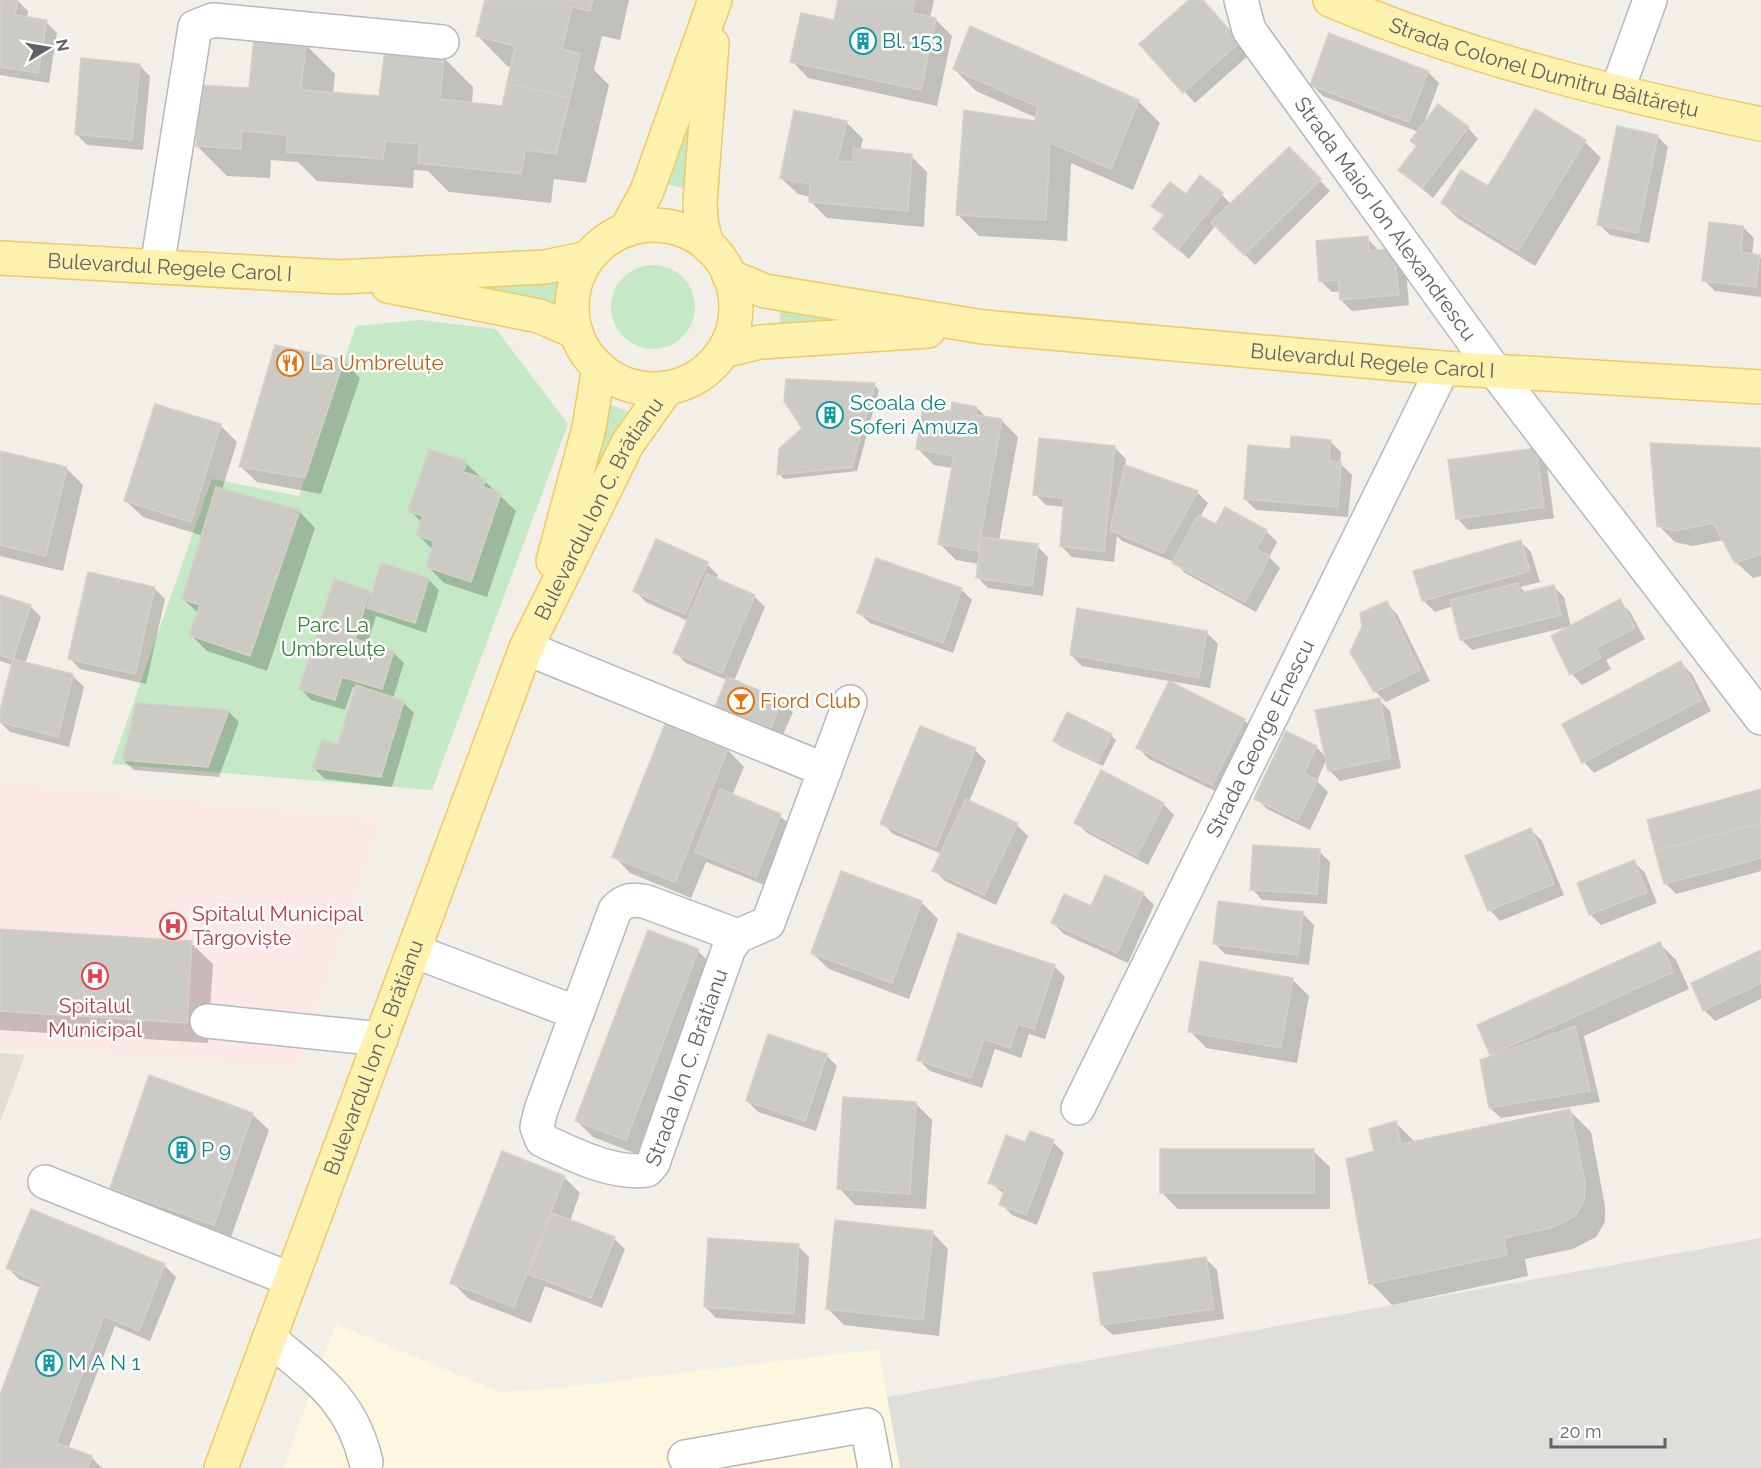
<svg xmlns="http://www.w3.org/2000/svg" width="1761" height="1468" viewBox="0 0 1761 1468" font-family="Raleway,sans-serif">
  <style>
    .commercial { fill: #fef7e0 }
    .industrial { fill: #e0deda }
    .education { fill: #e1ded6 }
    .medical { fill: #fce8e6 }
    .green { fill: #c5e8c5 }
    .shadow { fill: #0003 }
    .building { fill: #cccac5; stroke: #d6d1c6; stroke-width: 1.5 }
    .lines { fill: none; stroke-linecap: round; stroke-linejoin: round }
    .minor-casing { stroke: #b5b8bc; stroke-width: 36 }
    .major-casing { stroke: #f2c960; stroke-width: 36 }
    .minor { stroke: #fff; stroke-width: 33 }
    .major { stroke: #fff2af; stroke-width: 33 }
    .labels { text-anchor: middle; stroke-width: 5; stroke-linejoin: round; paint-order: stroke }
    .culture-label { font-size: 21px; fill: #0d838f; stroke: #fff; text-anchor: start }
    .street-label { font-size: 21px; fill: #5f6368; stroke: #fff }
    .food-label { font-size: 21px; fill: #c56008; stroke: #fff; text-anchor: start }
    .park-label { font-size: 21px; fill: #348238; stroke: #fff }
    .health-label { font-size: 21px; fill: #be3a42; stroke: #fff; text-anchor: start }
  </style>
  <rect width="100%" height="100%" fill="#f1efe8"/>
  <!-- commercial -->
  <polygon class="commercial" points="336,1324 500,1392 561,1388 879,1349 900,1468 283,1468"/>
  <!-- industrial -->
  <polygon class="industrial" points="1761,1238 1761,1468 900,1468 887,1397"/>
  <!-- education -->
  <polygon class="education" points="0,1053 25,1055 0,1122"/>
  <!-- medical -->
  <polygon class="medical" points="0,782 382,820 308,1032 299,1067 0,1046"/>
  <!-- green -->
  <g class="green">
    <polygon points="701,67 687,189 666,184"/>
    <circle cx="653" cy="307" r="42"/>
    <polygon points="558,280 555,308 427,283"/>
    <polygon points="781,307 908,324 779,329"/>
    <polygon points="419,320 496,329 568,424 432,790 112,764 212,479 299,496 356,326"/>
    <polygon points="608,404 628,411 566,547"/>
  </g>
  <!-- shadow -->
  <g class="shadow">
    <polygon points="0,0 17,0 28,11 27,18 46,22 57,33 49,83 0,75"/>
    <polygon points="486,0 629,0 620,40 602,36 594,70 609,85 586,183 554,179 551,203 449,192 428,171 414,170 413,188 317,181 298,162 271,160 270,178 227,176 197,146 251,90 305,44 335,74 333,94 380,98 443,57 473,87 472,104 504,107 512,67 507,66 478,36"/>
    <polygon points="840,0 934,0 930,18 935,19 952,36 937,106 808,78 792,61 835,22"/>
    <polygon points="1191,0 1201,0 1250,54 1195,103 1141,44"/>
    <polygon points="1330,35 1428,72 1439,83 1423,126 1468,128 1478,139 1433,198 1400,170 1418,147 1419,132 1323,96 1312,85"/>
    <polygon points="139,65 150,76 143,150 87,145 76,134"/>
    <polygon points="954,69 1138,101 1160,123 1133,190 1071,163 1067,241 979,236 958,215 1037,118 976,91"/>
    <polygon points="846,122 863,139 860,150 911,156 927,172 924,227 827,218 811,202 811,197 798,194 781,178"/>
    <polygon points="1657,136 1668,147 1649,243 1610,235 1599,224"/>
    <polygon points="1585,142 1601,158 1535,266 1459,219 1442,203 1488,188"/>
    <polygon points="1289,149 1330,191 1255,265 1216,225 1189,259 1155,229 1165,217 1153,205 1186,196 1222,195 1232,205"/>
    <polygon points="1743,227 1754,238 1752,255 1761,258 1761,297 1715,291 1704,280"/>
    <polygon points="1367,238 1379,251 1405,261 1409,305 1352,311 1341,300 1341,291 1332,292 1321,281"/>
    <polygon points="343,361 360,378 321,494 257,482 240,466"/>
    <polygon points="874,385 879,390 857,471 784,479 779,474"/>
    <polygon points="156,406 221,426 237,442 222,490 299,511 315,528 267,671 207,651 191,635 199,614 183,599 203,536 143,517 126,501"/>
    <polygon points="977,408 987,418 1001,420 1018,437 999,541 1037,546 1048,557 1043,596 988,588 977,577 979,564 956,560 940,544 953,468 934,465 917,448 952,413"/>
    <polygon points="1330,441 1341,452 1340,463 1352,475 1348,517 1256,510 1245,499 1291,451"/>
    <polygon points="1115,448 1126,459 1125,466 1197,492 1208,503 1200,517 1216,526 1266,531 1277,542 1269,557 1280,568 1256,612 1185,573 1174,562 1122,541 1117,536 1114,562 1072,557 1061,546 1065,507 1046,505 1035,494"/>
    <polygon points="1535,449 1546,460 1554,518 1468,530 1458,519"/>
    <polygon points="1761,449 1761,576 1753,578 1736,562 1724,540 1692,546 1675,542 1658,525"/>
    <polygon points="0,452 67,469 83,485 63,571 0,556"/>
    <polygon points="466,463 516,511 487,597 444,583 427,566 433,550 418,535 422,523 410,510"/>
    <polygon points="1520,541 1531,552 1540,582 1520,587 1526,593 1553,586 1564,597 1571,627 1619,601 1630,612 1645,639 1606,660 1611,669 1582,685 1572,674 1568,627 1472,650 1461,639 1453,606 1435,612 1424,601 1415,572"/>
    <polygon points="707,564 718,575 715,580 754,596 765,607 734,681 782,701 793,712 781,739 728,717 717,706 727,680 686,663 675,652 688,621 646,602 635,591"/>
    <polygon points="428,579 439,590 426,633 376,616 367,645 393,652 404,663 393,698 403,702 414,713 392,787 325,779 314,768 339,745 357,688 353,687 345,710 311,700 301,689 369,592 373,595"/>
    <polygon points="154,588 165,599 146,684 80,669 69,658"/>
    <polygon points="961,589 972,600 953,653 870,623 859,613"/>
    <polygon points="0,596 30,606 41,617 25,664 73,676 84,687 69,747 10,732 0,722 13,665 0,661"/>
    <polygon points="1386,603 1397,614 1430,681 1386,702 1375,691"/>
    <polygon points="1207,633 1218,644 1210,688 1082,666 1071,655"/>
    <polygon points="1681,663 1692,674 1711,711 1594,773 1584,762"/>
    <polygon points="1379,700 1390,711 1401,768 1340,781 1329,770 1327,758 1317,781 1328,792 1310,830 1267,809 1256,798 1316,747 1326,757"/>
    <polygon points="228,711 239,722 219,777 134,770 123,760"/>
    <polygon points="1244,720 1255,731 1223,795 1149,759 1138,748"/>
    <polygon points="666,726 728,750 744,767 732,796 780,816 791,826 767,886 706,862 691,898 630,873 614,856"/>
    <polygon points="1111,735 1116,740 1103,766 1060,746 1055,741"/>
    <polygon points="975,750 986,761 969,802 1017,825 1028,836 996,905 945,881 934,870 942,854 893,834 882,823"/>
    <polygon points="1761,791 1761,871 1676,894 1665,883"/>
    <polygon points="1163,804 1174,815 1148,865 1087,833 1076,822"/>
    <polygon points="1531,830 1542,841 1564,895 1500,921 1490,910 1467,856"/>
    <polygon points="1319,851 1330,862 1327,904 1262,900 1252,889"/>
    <polygon points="1634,862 1645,873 1657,903 1601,925 1590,914"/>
    <polygon points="1143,894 1154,905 1128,963 1064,934 1053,923"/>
    <polygon points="921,902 938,919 909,999 829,969 812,953"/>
    <polygon points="1303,914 1314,925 1309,965 1225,954 1214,943"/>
    <polygon points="0,931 191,943 213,964 208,1043 0,1030"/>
    <polygon points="1660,944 1676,960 1689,989 1584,1036 1600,1102 1501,1118 1490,1108 1494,1057 1492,1054"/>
    <polygon points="698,951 714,967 642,1156 593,1137 577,1121"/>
    <polygon points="1761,952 1761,999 1715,1021 1704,1010"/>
    <polygon points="1054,966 1065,977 1045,1039 1029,1034 1021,1058 995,1049 982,1088 930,1071 919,1060"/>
    <polygon points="1292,979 1309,996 1297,1063 1206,1048 1190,1031"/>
    <polygon points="826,1055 837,1066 816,1131 758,1112 747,1101"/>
    <polygon points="915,1103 932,1120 926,1209 855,1205 839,1188"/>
    <polygon points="1569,1110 1591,1132 1605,1206 1605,1222 1596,1237 1573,1249 1525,1259 1528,1276 1392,1305 1371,1283 1376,1152 1396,1123 1415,1142"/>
    <polygon points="252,1114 269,1130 230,1240 128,1204 112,1188"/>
    <polygon points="1053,1142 1064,1153 1037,1225 1012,1215 1001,1204 1005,1195 990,1182 1026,1144"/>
    <polygon points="1313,1151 1330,1167 1330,1209 1178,1209 1162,1193"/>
    <polygon points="564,1177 580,1193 570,1221 614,1239 625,1249 602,1308 545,1286 531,1323 469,1299 452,1282"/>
    <polygon points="31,1211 165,1266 176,1277 150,1341 115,1326 68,1449 91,1457 102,1468 0,1468 0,1399 41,1288 19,1279 8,1268"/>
    <polygon points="932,1232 948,1249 939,1336 844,1325 828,1309"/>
    <polygon points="798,1246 809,1257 805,1324 716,1318 705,1307"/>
    <polygon points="1206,1259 1217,1270 1224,1319 1113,1335 1102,1325"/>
  </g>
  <!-- building -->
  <g class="building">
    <polygon points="0,0 18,0 15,15 47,20 38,73 0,67"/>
    <polygon points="485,0 593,0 590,11 572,7 562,49 580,54 570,98 507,83 515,46 476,36"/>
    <polygon points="838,0 915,0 912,13 936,18 921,90 790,62 801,13 834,20"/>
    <polygon points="1189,0 1203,0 1240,42 1183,93 1139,44"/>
    <polygon points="970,26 1139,100 1111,169 1050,143 1046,220 956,215 964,110 1035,121 1038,107 953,69"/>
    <polygon points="1329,33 1428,71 1409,122 1310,85"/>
    <polygon points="254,38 306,43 301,90 379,96 385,51 444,56 440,99 502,106 507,83 570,98 556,154 525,150 521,174 418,163 419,144 385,141 383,159 286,152 287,135 242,131 241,149 196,146 200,85 249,88"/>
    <polygon points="81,58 140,64 132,140 75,134"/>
    <polygon points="1438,104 1469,127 1422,188 1398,170 1417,146 1410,141"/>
    <polygon points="1535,109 1586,140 1518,251 1441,203 1461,170 1488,186"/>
    <polygon points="794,110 847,121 837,161 853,162 853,148 912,154 908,211 809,202 810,184 780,178"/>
    <polygon points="1617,126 1658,135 1638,233 1597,225"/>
    <polygon points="1289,147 1321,179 1244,255 1211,222"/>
    <polygon points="1200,175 1223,193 1178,250 1153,229 1164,215 1151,206 1170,182 1186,194"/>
    <polygon points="1709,222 1743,226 1741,252 1760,255 1756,287 1702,281"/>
    <polygon points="1368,236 1369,251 1394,248 1399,295 1340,300 1338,280 1319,282 1316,241"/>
    <polygon points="275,345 344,360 305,478 239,467"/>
    <polygon points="786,379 875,383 852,467 777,475 779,449 802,428 784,401"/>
    <polygon points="952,402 977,407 976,415 1002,419 978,551 938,544 954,456 916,449 923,407 951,411"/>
    <polygon points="155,404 221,424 191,522 124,501"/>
    <polygon points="1291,436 1331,440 1329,461 1341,462 1338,507 1244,499 1248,445 1290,449"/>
    <polygon points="1039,438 1115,446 1104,552 1060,546 1064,498 1033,495"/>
    <polygon points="1650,443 1761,448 1761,554 1735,563 1713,523 1675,531 1657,526"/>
    <polygon points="1536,448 1544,507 1456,519 1448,460"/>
    <polygon points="429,449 467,461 463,472 486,479 483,487 501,493 471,582 426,567 434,541 416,535 423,516 408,511"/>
    <polygon points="0,451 67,467 46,556 0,545"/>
    <polygon points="1125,465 1198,491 1163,553 1110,530"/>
    <polygon points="216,487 300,510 250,656 189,635 200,605 182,599"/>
    <polygon points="1225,507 1267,530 1256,549 1270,556 1245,602 1172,563 1198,515 1216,524"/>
    <polygon points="981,537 1038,544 1032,586 976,578"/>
    <polygon points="656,539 708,562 685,614 633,591"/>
    <polygon points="1521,540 1530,571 1422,601 1413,571"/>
    <polygon points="876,558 962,588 943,643 857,613"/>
    <polygon points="381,563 429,578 415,623 367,608"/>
    <polygon points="88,572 155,587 135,674 68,659"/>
    <polygon points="707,574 755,595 722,673 673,653"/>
    <polygon points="334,579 370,591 355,639 394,651 382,689 342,677 335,700 299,689"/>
    <polygon points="1518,583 1520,593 1554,585 1561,615 1460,640 1450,600"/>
    <polygon points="0,595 31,605 13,659 0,655"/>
    <polygon points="1620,599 1635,628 1596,648 1601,658 1570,675 1551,636"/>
    <polygon points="1387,601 1420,670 1374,692 1350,652 1362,627 1360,613"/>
    <polygon points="1077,608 1207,631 1199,678 1070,655"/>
    <polygon points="13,659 73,674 58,737 0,722 0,710"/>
    <polygon points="1681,661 1701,700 1582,763 1562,724"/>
    <polygon points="727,677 783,700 770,729 715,707"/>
    <polygon points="1169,681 1245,719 1212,785 1136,748"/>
    <polygon points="356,685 404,701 381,777 312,768 322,740 338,744"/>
    <polygon points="1380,698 1391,758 1328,771 1315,710"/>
    <polygon points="136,703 229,710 208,767 122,760"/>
    <polygon points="1067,712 1112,734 1098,762 1053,741"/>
    <polygon points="665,724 728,749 675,882 612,857"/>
    <polygon points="920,726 976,748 936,847 880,824"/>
    <polygon points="1286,731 1317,746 1304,773 1318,780 1298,820 1254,799"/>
    <polygon points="1101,770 1164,803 1137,856 1074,823"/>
    <polygon points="720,789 781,814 756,877 695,852"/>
    <polygon points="1761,789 1761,823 1655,851 1647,820"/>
    <polygon points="966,799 1018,823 984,895 932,871"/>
    <polygon points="1761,823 1761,858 1664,884 1655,851"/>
    <polygon points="1531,828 1554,884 1488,911 1465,856"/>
    <polygon points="1253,845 1320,849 1317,894 1250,890"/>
    <polygon points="1634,860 1647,892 1589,915 1577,883"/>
    <polygon points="841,871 922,901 892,983 811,953"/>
    <polygon points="1105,875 1144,893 1117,953 1051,923 1064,894 1091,906"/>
    <polygon points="1218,901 1303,912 1298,955 1213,944"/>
    <polygon points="0,929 192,941 187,1023 0,1011"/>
    <polygon points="648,930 699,949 626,1140 575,1121"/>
    <polygon points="958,933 1055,965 1034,1029 1018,1024 1010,1048 984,1039 971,1078 917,1060"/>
    <polygon points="1660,942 1673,972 1490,1055 1477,1025"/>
    <polygon points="1761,950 1761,983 1703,1011 1691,983"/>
    <polygon points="1200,961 1293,978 1281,1048 1188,1032"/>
    <polygon points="1575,1026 1590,1091 1489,1108 1480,1060"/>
    <polygon points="768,1034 827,1054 805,1121 746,1101"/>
    <polygon points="149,1075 253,1113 214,1225 110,1188"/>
    <polygon points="843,1097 916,1102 910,1194 837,1189"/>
    <polygon points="1570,1109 1585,1183 1584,1201 1575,1216 1551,1228 1504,1238 1507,1255 1369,1284 1346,1159 1374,1151 1369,1129 1396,1121 1401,1144"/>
    <polygon points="1030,1131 1054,1140 1026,1215 999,1205 1005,1189 988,1183 1006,1135 1025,1142"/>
    <rect x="1160" y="1149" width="154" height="44"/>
    <polygon points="502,1151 565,1176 514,1307 450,1283"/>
    <polygon points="31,1209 165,1264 139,1331 104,1316 56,1443 92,1456 88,1468 0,1468 0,1395 41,1284 6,1268"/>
    <polygon points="552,1213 615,1237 591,1298 528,1274"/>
    <polygon points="835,1220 933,1231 923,1320 826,1309"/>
    <polygon points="708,1238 799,1244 794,1314 704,1307"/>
    <polygon points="1206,1257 1214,1309 1101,1325 1093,1273"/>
  </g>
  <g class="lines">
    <defs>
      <g id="minor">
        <path id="s1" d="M1241 0 1249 30 1495 371 1761 718"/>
        <polyline points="1617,91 1650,0"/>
        <polyline points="157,267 195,27 213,20 442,42"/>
        <polyline points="526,648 825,770"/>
        <path id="s2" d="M738 936 647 902C633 899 625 899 615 910L541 1110 537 1127 542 1140C572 1154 613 1175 647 1170L653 1163 729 948 738 936 768 923 850 702"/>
        <polyline points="414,951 577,1013"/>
        <polyline points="207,1021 381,1039"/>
        <path id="s3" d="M1078 1108 1443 368"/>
        <polyline points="45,1182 290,1279"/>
        <path d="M269 1338C315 1378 351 1398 366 1462"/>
        <polyline points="685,1457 867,1425 875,1468"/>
      </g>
      <g id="major">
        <path id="s4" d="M1330 0C1466 58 1617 94 1761 124"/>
        <circle cx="654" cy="307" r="82"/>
        <polyline points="626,230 647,191 715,0"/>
        <polyline points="707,245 701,222 700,202 712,44"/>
        <path id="s5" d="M0 258 339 277 545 267 588 258"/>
        <path id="s6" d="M729 276 765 291 983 327 1443 368 1761 387"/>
        <polyline points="388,286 539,316 576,332"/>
        <polyline points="723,351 760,342 928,331"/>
        <polyline points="553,561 589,428 599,368"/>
        <path id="s7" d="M221 1468 526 648 628 443 667 388"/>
      </g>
    </defs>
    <!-- minor casing -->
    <use href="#minor" class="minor-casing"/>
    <!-- major casing -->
    <use href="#major" class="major-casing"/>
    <!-- minor -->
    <use href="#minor" class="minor"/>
    <!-- major -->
    <use href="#major" class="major"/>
  </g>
  <!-- icons -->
  <defs>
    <symbol id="building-ring" viewBox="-11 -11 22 22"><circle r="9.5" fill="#fff" stroke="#0f9aa8" stroke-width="1.5"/><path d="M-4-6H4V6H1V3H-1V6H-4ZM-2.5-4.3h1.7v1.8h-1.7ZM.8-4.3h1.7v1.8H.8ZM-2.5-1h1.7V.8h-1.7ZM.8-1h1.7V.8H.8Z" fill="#0f9aa8"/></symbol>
    <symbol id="restaurant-ring" viewBox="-11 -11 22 22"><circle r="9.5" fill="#fff" stroke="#e8710a" stroke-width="1.5"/><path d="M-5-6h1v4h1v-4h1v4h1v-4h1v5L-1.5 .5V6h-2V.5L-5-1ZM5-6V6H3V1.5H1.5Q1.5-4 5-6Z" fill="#e8710a"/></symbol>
    <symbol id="bar-ring" viewBox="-11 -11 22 22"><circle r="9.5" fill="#fff" stroke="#e8710a" stroke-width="1.5"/><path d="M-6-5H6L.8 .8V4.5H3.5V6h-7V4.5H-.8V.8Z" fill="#e8710a"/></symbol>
    <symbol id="hospital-ring" viewBox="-11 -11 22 22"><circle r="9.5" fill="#fff" stroke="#e0444e" stroke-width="1.5"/><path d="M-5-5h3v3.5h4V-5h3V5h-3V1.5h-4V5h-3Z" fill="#e0444e"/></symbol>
  </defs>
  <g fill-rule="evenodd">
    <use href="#building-ring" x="848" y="26" width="30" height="30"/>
    <use href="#restaurant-ring" x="275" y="348" width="30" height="30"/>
    <use href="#building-ring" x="815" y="400" width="30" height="30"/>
    <use href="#bar-ring" x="726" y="686" width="30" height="30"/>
    <use href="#hospital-ring" x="158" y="911" width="30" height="30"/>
    <use href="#hospital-ring" x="80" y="961" width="30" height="30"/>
    <use href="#building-ring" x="167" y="1135" width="30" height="30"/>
    <use href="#building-ring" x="34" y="1348" width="30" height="30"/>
  </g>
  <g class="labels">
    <!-- culture labels -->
    <g class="culture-label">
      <text x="882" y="48">Bl. 153</text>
      <text x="850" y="410">Scoala de<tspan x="850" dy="24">Soferi Amuza</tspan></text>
      <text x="201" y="1157">P 9</text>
      <text x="68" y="1370">M A N 1</text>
    </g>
    <!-- street labels -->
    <g class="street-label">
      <text dy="7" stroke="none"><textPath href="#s4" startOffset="225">Strada Colonel Dumitru Băltărețu</textPath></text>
      <text dy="7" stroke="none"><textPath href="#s1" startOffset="264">Strada Maior Ion Alexandrescu</textPath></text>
      <text dy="7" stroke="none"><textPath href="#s5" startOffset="170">Bulevardul Regele Carol I</textPath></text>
      <text dy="7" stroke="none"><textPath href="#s6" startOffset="651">Bulevardul Regele Carol I</textPath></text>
      <text dy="7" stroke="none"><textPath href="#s7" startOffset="1032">Bulevardul Ion C. Brătianu</textPath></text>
      <text dy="7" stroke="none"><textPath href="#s3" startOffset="412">Strada George Enescu</textPath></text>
      <text dy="7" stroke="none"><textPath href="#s7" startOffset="438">Bulevardul Ion C. Brătianu</textPath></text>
      <text dy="7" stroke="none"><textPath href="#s2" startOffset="598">Strada Ion C. Brătianu</textPath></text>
    </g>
    <!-- food labels -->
    <g class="food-label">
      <text x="310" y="370">La Umbreluțe</text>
      <text x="760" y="708">Fiord Club</text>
    </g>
    <!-- park labels -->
    <g class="park-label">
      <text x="333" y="632">Parc La<tspan x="333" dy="24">Umbreluțe</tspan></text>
    </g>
    <!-- health labels -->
    <g class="health-label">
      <text x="192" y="921">Spitalul Municipal<tspan x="192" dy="24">Târgoviște</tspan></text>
      <text x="95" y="1013" text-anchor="middle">Spitalul<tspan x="95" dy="24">Municipal</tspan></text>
    </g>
  </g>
  <!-- north arrow -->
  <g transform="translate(48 48) rotate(79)" stroke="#ffffff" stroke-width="4.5" paint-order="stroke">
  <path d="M0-4.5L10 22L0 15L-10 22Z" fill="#5f6368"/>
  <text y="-9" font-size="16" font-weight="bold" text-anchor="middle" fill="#5f6368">N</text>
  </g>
  <!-- scale -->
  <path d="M1551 1438v9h114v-9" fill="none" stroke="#5f6368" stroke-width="3"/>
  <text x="1560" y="1438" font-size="18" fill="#5f6368" stroke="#ffffff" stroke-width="4.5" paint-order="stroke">20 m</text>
</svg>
